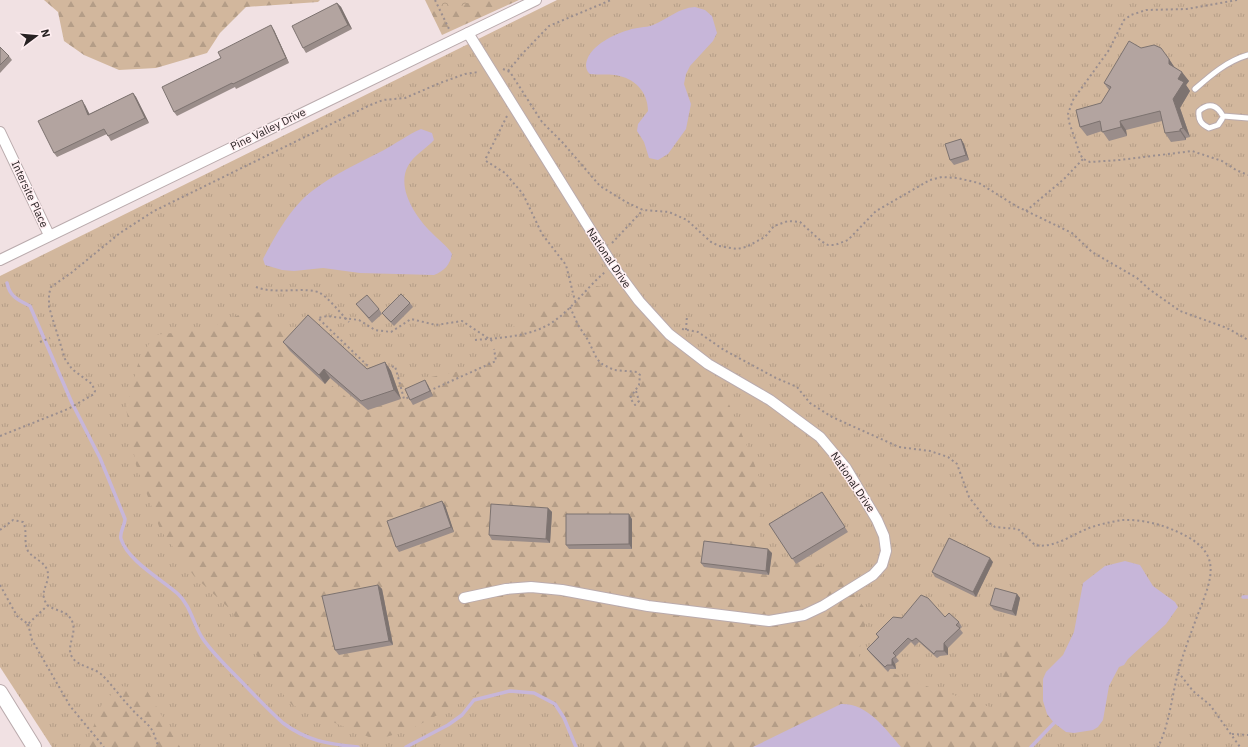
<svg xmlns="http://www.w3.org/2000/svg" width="1248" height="747" viewBox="0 0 1248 747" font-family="'IBM Plex Sans',sans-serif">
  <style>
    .grass { fill: url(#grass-tufts) }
    .forest { fill: url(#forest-firs) }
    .park { fill: url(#park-crowns) }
    .water { fill: #c7b6d9 }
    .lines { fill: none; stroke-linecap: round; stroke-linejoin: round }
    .stream { stroke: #c7b6d9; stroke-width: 3.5 }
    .lane-casing { stroke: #baabad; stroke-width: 7 }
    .street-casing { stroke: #baabad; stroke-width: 12 }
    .secondary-casing { stroke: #baabad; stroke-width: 16 }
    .path { stroke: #9a8e8f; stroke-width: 2; stroke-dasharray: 2 3; stroke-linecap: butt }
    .lane { stroke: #fff; stroke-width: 5 }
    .street { stroke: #fff; stroke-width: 10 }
    .secondary { stroke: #fff; stroke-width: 14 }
    .wall { fill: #9a8d8a }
    .shaded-wall { fill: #7d7370 }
    .building { fill: #b3a4a0; stroke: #7d7370 }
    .labels { text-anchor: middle; stroke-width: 3; stroke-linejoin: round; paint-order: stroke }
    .street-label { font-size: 11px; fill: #272122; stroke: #ffeef1 }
  </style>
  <defs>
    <pattern id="grass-tufts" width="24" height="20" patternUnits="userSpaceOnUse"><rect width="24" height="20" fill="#d2b79d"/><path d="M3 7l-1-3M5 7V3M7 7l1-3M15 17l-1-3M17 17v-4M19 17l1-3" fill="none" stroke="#b49d87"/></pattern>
    <pattern id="forest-firs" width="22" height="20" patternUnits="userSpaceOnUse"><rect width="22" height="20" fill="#d2b79d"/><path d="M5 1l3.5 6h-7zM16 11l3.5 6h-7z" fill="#b49d87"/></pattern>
    <pattern id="park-crowns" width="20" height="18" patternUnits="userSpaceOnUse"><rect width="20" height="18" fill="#d2b79d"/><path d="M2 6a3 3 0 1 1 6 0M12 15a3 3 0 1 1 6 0" fill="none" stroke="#b49d87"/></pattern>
  </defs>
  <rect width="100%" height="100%" fill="#f1e1e3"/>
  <!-- grass -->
  <polygon class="grass" points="557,0 1248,0 1248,747 52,747 0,667 0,276"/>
  <!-- forest -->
  <g class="forest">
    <polygon points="44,0 320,0 318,2 246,7 220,33 207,53 156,68 119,70 84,55 64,41 58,12"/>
    <polygon points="425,0 519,0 442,35"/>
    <path d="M596 286 634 292 673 336 703 359 719 381 753 460 761 483 759 531 763 548 776 560 822 566 843 578 868 613 858 656 911 681 993 708 1001 707 1003 641 1014 638 1023 639 1046 672C1038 690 1042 708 1054 723L1031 747H901C884 729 868 703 841 704L753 747H586L561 713 532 686 485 690 409 730 376 740 292 705 269 677 231 610 194 576 160 529 136 465 126 408 138 364 154 335 190 331 216 325 241 314 271 311 298 358 351 401 388 386 474 368 519 321 561 299Z"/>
    <polygon points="119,686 146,689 180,747 86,747 101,706"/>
  </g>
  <!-- park -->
  <polygon class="park" points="431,0 474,0 441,16"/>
  <!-- water -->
  <g class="water">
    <path d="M695 7 705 10 712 16 717 33 713 41 690 66 686 74 684 84 691 104 686 129 668 154 658 160 649 158 644 142 637 131 638 124 648 111C648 92 635 78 615 75 607 74 599 75 590 74 586 71 585 65 587 60 592 45 614 34 629 30 636 27 645 28 653 25 668 19 678 8 695 7Z"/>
    <path d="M421 129 432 133 434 140C426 149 414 155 408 166 396 188 416 217 431 232 438 240 447 245 452 254 450 265 444 271 434 275L360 273 323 268 294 271 282 270 265 265 263 259C275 236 291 207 312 191 334 174 359 163 384 150 397 143 407 135 421 129Z"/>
    <polygon points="1125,561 1140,565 1153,586 1175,602 1178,607 1166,624 1128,659 1124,665 1119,667 1109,686 1103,720 1098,727 1093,730 1074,733 1066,732 1054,723 1047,714 1043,701 1043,679 1046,672 1063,655 1074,632 1083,583 1105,566"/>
    <path d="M841 704C867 703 885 728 901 747H753Z"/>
  </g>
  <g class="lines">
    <!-- stream -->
    <g class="stream">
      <path d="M7 283C10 297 18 300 30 306L72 403 100 458 125 519C125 525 119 533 121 539 128 561 161 579 178 594 191 606 193 624 203 639 212 652 224 664 235 675 251 691 266 708 283 723 307 741 328 744 358 747"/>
      <polyline points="1243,597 1248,597"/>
      <polyline points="406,747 448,725 462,715 474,700 510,691 534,693 555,704 564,718 576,747"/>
      <polyline points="1031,747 1054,723"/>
    </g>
    <defs>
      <g id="lane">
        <path d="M1195 89C1211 75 1227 61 1248 55"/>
        <path d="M1222 119 1218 125 1209 128C1201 124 1198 120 1199 111 1209 102 1217 105 1223 116L1248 118"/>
      </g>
      <g id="street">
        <polyline points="0,132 49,235"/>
        <polyline points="0,260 536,0"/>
        <polyline points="464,598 506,589 531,587 562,590 648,606 769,621 804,615 823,606 873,575 882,565 886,551 884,536 877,520 846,468 820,437 770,400 708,364 669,334 639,301 613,266 468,33"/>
      </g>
      <polyline id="secondary" points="0,692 34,747"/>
    </defs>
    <!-- lane casing -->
    <use href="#lane" class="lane-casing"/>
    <!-- street casing -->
    <use href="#street" class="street-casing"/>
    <!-- secondary casing -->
    <use href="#secondary" class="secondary-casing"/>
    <!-- path -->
    <g class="path">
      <polyline points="435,0 450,31"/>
      <polyline points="1237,0 1187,9 1146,10 1131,15 1124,20 1109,50 1073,100 1068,114 1069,122 1080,154 1083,159 1090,162 1120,160 1192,151 1222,161 1236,170 1248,175"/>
      <polyline points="503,69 510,72 542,122 563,143 600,186 626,202 643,210 669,212 687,220 711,242 719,246 737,249 746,247 765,237 774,226 788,221 800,222 821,241 828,245 835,245 848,240 876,211 930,180 942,177 957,178 979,183 1016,206 1072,233 1092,252 1137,278 1149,289 1180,311 1227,328 1248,340"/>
      <polyline points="508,71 523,53 549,26 611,0"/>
      <polyline points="507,116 486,158 486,161 505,173 523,194 542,234 566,265 575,301"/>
      <polyline points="1026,211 1064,179 1083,159"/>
      <polyline points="612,243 643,210"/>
      <path d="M256 287C275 295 307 286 320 293 329 298 341 314 349 322"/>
      <polyline points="570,307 578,325 588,340 597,359 602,364 614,370 637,372 640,375 639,385 630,398 635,405 639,401 636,391"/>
      <path d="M682 329 698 332 724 350 776 378 797 387 810 403 832 417 899 447 930 451 948 457 957 464 969 497 988 522 995 527 1018 529 1035 545C1054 549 1073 534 1089 528 1100 524 1111 522 1122 520 1140 519 1161 524 1178 532 1223 552 1213 576 1198 614 1192 630 1186 646 1181 662 1172 690 1171 721 1158 747"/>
      <polyline points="686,330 687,315"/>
      <path d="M475 340C498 338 524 337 544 327 566 317 586 288 605 272"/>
      <polyline points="40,342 50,338"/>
      <polyline points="387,368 395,366 404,399 410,397"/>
      <polyline points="371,369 318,318 327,316 359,320 375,330 391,332 411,319 436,325 462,321 494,342"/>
      <polyline points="429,391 496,361 494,349"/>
      <polyline points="0,436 68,409 94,394 95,391 92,384 72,369 65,359 49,307 49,294 51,287 71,273 120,233 154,211 368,106 383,100 405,98 440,83 465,74 479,72"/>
      <path d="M0 530 13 520 23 522C28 531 23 543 28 551 35 561 49 562 48 577 47 586 40 593 46 603 51 612 69 608 73 624 76 635 66 647 72 657 78 667 95 667 103 676 113 686 121 698 131 708 137 716 147 722 152 730 155 735 156 742 159 747"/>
      <polyline points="0,585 17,616 28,624 48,605"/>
      <polyline points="28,624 32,640 70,706 104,747"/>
      <polyline points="1178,672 1193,691 1210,705 1240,747"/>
      <polyline points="1232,734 1248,735"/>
    </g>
    <!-- lane -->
    <use href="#lane" class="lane"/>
    <!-- street -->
    <use href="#street" class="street"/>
    <!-- secondary -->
    <use href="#secondary" class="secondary"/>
  </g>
  <!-- wall -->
  <g class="wall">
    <polygon points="337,3 341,7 352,29 306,53 303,48"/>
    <polygon points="274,30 289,63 236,89 235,87 177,116 174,112 221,58"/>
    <polygon points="0,47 9,56 12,60 0,73"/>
    <polygon points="1141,48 1169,59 1175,68 1189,81 1186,85 1190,91 1180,108 1190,137 1186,138 1186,140 1171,142 1165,133 1162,121 1126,130 1127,136 1109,141 1102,131 1087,136 1080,127 1101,103 1109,90 1104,83"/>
    <polygon points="133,93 136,97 149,123 111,141 107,134 57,157 54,153 85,105 89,114"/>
    <polygon points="961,139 964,144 969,160 954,165 950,160"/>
    <polygon points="410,303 413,307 394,326 386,318 382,313"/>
    <polygon points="356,304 379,309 382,314 372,323"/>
    <polygon points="283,342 367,369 385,362 391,371 401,399 368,410 330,378 325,384 290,351"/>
    <polygon points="428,385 433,396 413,405 410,400"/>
    <polygon points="822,492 848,532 796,564 769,524"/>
    <polygon points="445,505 454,532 399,552 396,547"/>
    <polygon points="548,508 552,512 550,543 492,540 489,535"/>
    <polygon points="632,519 632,549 569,549 566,545"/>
    <polygon points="772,553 769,575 704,567 701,563"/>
    <polygon points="993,562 976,597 935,577 932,572"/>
    <polygon points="378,585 382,589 393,645 339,655 335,650"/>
    <polygon points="1017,594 1020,598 1016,616 994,610 990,605"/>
    <polygon points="902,618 959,622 962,627 960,629 963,633 948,648 948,655 940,656 937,658 919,642 915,646 911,642 896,657 899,661 895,664 896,669 890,669 888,672 870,653 867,649 878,637 876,634"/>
  </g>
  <!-- shaded-wall -->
  <g class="shaded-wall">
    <polygon points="337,3 341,7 352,29 348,25"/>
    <polygon points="271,25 274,30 289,63 286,58"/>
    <polygon points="1169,59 1175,68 1176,73 1169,64"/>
    <polygon points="1182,72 1189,81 1186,85 1190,91 1180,108 1190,137 1183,128 1173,99 1178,79"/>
    <polygon points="133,93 136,97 149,123 145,118"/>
    <polygon points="82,100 85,105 92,119 88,115"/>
    <polygon points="1120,121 1126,130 1127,136 1121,127"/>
    <polygon points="1180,129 1186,138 1186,140 1180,131"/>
    <polygon points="961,139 964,144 969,160 966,155"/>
    <polygon points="385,362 391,371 401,399 394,390"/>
    <polygon points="324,369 330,378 325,384 319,375"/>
    <polygon points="425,380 428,385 433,396 430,391"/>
    <polygon points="442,501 445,505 454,532 451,527"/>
    <polygon points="548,508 552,512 550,543 546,539"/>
    <polygon points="629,514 632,519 632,549 629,544"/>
    <polygon points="768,549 772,553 769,575 766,571"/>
    <polygon points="990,558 993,562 976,597 973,592"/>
    <polygon points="378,585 382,589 393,645 389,641"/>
    <polygon points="1017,594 1020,598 1016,616 1012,611"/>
    <polygon points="944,643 948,648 948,655 944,651"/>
    <polygon points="892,659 895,664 896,669 892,665"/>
  </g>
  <!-- building -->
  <g class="building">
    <polygon points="337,3 348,25 303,48 292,26"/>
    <polygon points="271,25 286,58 233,84 232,83 174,112 162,87 221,58 218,52"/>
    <polygon points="1129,41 1141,48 1154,45 1161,48 1169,59 1169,64 1182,72 1178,79 1184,82 1173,99 1183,128 1180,129 1180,131 1165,133 1160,111 1120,121 1121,127 1102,132 1100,121 1080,127 1076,110 1101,103 1111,87 1104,83"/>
    <polygon points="0,47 9,56 0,65"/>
    <polygon points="133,93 145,118 108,136 104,129 54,153 38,121 82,100 88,115"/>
    <polygon points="961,139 966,155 950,160 945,144"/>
    <polygon points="401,294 410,303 391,322 382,313"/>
    <polygon points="367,295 379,309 369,318 356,304"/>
    <polygon points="308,315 367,369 385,362 394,390 361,401 324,369 319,375 283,342"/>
    <polygon points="425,380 430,391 410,400 405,389"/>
    <polygon points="822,492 845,527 792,559 769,524"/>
    <polygon points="442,501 451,527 396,547 387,521"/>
    <polygon points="491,504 548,508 546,539 489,535"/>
    <polygon points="566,514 629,514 629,544 566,545"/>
    <polygon points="949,538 990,558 973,592 932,572"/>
    <polygon points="704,541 768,549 766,571 701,563"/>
    <polygon points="378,585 389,641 335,650 322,596"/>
    <polygon points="995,588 1017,594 1012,611 990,605"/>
    <polygon points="921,595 928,598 945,617 949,613 959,622 956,625 960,628 944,643 944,651 936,651 934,654 916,638 912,641 908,638 893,653 896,656 892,659 892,665 887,665 885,667 867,649 879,637 876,634 893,617 902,618"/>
  </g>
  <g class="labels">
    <!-- street labels -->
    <g class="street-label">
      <text transform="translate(268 129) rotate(-26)" y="4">Pine Valley Drive</text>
      <text transform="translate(30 194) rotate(65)" y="4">Intersite Place</text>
      <text transform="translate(609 258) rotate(56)" y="4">National Drive</text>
      <text transform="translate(853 482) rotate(56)" y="4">National Drive</text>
    </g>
  </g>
  <!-- north arrow -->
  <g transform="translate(36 36) rotate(74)" stroke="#ffeef1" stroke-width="3" paint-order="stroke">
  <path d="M0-3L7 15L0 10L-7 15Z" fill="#272122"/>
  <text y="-6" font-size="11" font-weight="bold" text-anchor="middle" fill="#272122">N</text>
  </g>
</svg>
